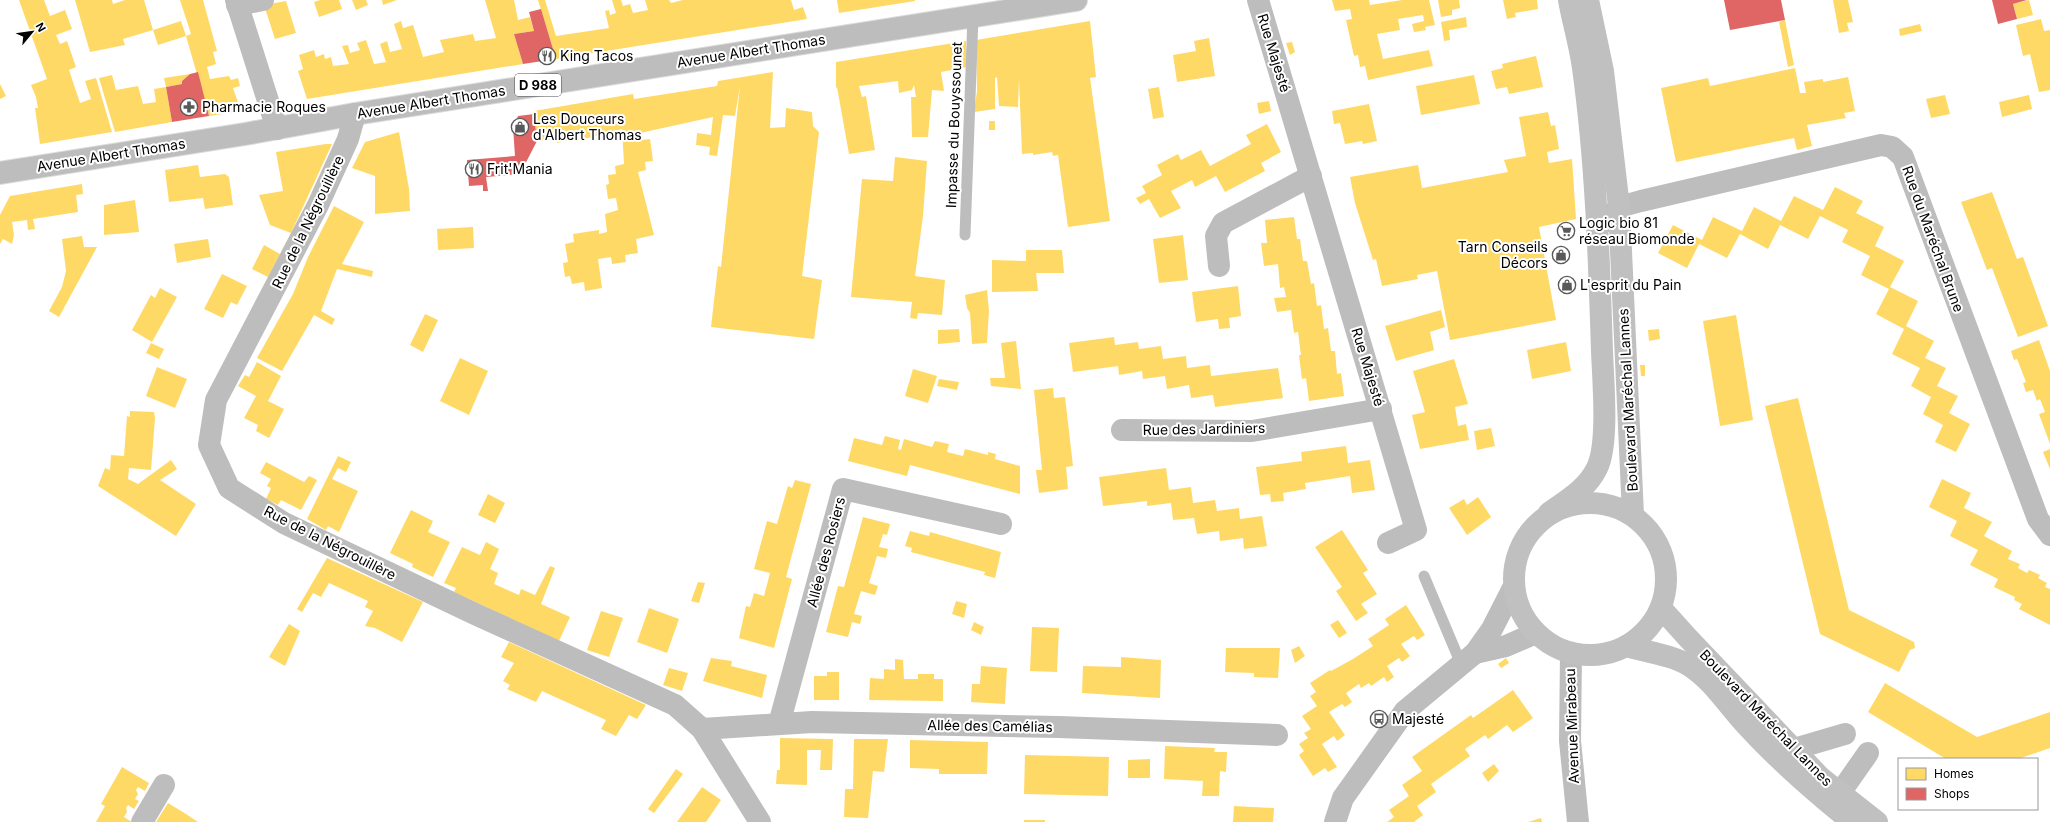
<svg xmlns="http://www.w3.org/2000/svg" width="2050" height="822" viewBox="0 0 2050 822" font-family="Inter,sans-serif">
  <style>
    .homes { fill: #ffd966 }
    .shops { fill: #e06666 }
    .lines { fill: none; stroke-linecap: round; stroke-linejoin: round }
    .primary-casing { stroke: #dbdbdb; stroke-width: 24 }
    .service { stroke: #bdbdbd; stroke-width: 11 }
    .minor { stroke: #bdbdbd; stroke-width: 22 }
    .secondary { stroke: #c0c0c0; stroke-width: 22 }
    .primary { stroke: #bdbdbd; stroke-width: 22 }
    .labels { text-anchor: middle; stroke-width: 4; stroke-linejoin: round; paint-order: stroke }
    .shield { fill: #fff; stroke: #4c4c4c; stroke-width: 1 }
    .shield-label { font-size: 13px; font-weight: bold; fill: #000 }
    .street-label { font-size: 14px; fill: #000; stroke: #fff }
    .poi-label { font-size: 14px; fill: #000; stroke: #fff; text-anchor: start }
  </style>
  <rect width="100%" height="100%" fill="#fff"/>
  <!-- homes -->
  <g class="homes">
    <polygon points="19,0 44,0 50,16 65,10 72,29 56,35 60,44 67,41 76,67 69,70 80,103 91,99 85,81 96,78 112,132 40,144 35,108 38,108 36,97 31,85 47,79"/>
    <polygon points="75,0 112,0 113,4 125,0 144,0 153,30 123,39 125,45 90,52"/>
    <polygon points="180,0 203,0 217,51 213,52 216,64 207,67 210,79 229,76 231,80 238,78 240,86 233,88 241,111 209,116 186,36 191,34"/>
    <polygon points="320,0 339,0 342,9 319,17 314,2"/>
    <polygon points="352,0 366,0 368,5 356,10"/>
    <polygon points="382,0 397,0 383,5"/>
    <polygon points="485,0 514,0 518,20 530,17 534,31 514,34 523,64 307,99 298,71 303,69 299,55 314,50 316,57 324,54 325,59 331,57 333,66 349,64 342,46 348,45 350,53 360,50 357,43 366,40 374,64 386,62 380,44 387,41 390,52 402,49 394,24 401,21 403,28 413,25 423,57 444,52 440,40 473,34 475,41 496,38"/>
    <polygon points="538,0 545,0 556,36 609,28 605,11 609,10 610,15 616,13 612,0 621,0 623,6 630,4 633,13 648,10 645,0 669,0 671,3 683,0 791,0 794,10 803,7 807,19 556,59"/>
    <polygon points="837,0 915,0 915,1 839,13"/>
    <polygon points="1332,0 1369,0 1370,5 1402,0 1429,0 1435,25 1425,27 1426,30 1414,32 1412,24 1424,21 1423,15 1398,19 1400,30 1377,34 1383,59 1429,50 1433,66 1368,80 1365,66 1360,67 1358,55 1354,56 1346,20 1352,19 1350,9 1335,11"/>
    <polygon points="1438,0 1459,0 1460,8 1452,10 1452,15 1441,17"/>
    <polygon points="1503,0 1537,0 1538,9 1515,13 1516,17 1507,19"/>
    <polygon points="1833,0 1848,0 1853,22 1847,23 1849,31 1839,33"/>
    <polygon points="2029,0 2033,15 2017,19 2013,4"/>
    <polygon points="286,1 296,33 275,39 264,5"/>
    <polygon points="1466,17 1467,27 1449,30 1450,40 1444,41 1441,22"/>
    <polygon points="2041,19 2044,31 2050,30 2050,90 2039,92 2030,54 2023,56 2016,25"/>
    <polygon points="1785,20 1794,65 1788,67 1779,22"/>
    <polygon points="181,21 186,36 158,45 153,30"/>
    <polygon points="1090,21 1096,77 1090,78 1110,221 1068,227 1058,155 1053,156 1052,152 1033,155 1033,153 1022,154 1019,80 1018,107 999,106 997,77 995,78 995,109 974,112 977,91 976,40"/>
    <polygon points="1920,24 1922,31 1900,36 1899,29"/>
    <polygon points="1209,38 1215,76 1177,82 1173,55 1196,51 1194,41"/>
    <polygon points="966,41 967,67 941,72 944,91 932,90 928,137 912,137 911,97 916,97 914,85 912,90 899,93 898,81 859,86 862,97 866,96 875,150 849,154 837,87 836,88 836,62"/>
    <polygon points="1292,42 1295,52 1290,55 1286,43"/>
    <polygon points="1536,56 1543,87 1509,94 1507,87 1496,89 1491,71 1503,68 1502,64"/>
    <polygon points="1795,68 1800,93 1806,93 1804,82 1823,79 1823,82 1848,77 1855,111 1844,113 1846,118 1807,125 1812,146 1797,150 1794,138 1676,162 1661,88 1708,78 1710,86"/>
    <polygon points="773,72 770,128 785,127 786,108 812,112 813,126 819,132 802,276 822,280 814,339 711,327 718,266 721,267 740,86 735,116 723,115 717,156 709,155 710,147 696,145 697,133 711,135 713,117 640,133 641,140 650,139 653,161 645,162 646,170 638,172 654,235 636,239 638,253 625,255 626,262 612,264 611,257 598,259 602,288 585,291 584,282 572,284 570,276 565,277 563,263 568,262 565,244 574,242 573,234 599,230 599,234 607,232 605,214 618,210 616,198 608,199 606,185 609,184 608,175 616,174 615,166 624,164 622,129 584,139 583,135 571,137 571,140 557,143 557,139 537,141 534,111 633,94 634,99 717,86 718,81"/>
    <polygon points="190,74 182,81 182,84 166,87 164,78"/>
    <polygon points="112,75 116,90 138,86 143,104 156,102 154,89 166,87 172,122 115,132 99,78"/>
    <polygon points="1474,75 1480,104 1421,115 1416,86"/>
    <polygon points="0,84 6,96 0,99"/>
    <polygon points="1159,87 1164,117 1153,119 1148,89"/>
    <polygon points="1945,95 1950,114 1931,118 1926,99"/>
    <polygon points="2029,95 2032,109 2002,117 1999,102"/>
    <polygon points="1269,101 1271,111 1259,114 1257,103"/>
    <polygon points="1369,104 1377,141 1363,144 1362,141 1345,144 1340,123 1334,124 1332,111"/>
    <polygon points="1548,112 1551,126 1555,125 1559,149 1547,152 1549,163 1572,159 1576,219 1539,227 1556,320 1450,340 1437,271 1417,275 1418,279 1382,286 1376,259 1373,260 1355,203 1350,177 1418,165 1422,188 1508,172 1504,160 1526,156 1519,117"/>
    <rect x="989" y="121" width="6" height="9"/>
    <polygon points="1267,124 1281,152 1261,163 1265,171 1225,192 1216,176 1195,187 1192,180 1171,191 1181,208 1160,218 1149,199 1140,204 1136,198 1146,193 1142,186 1162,175 1157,165 1178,154 1181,160 1201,150 1210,166 1251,144 1246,135"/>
    <polygon points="399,132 409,189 410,211 375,214 375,176 352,168 365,142"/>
    <polygon points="326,144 332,144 291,233 270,225 259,195 283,191 276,152"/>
    <polygon points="895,157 927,161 923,216 915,276 945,280 942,315 918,313 917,319 910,318 912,302 851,297 862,179 893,181"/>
    <polygon points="198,165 200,177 225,174 229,177 233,205 205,209 203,198 169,202 165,170"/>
    <polygon points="82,184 83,194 76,195 78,212 33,219 35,229 28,230 27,220 12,222 14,235 12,244 3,239 0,244 0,215 10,196"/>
    <polygon points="1835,187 1863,201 1856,213 1884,227 1875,246 1904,261 1890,287 1918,301 1906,326 1934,341 1925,358 1946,368 1937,386 1958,396 1949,413 1970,424 1956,452 1935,442 1943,425 1923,414 1931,397 1911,386 1920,368 1892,354 1904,329 1876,314 1889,289 1861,275 1870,256 1842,242 1848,230 1820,216 1808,239 1780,225 1768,249 1740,234 1727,258 1699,244 1687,268 1658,253 1673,225 1702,240 1713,217 1742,231 1754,207 1781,221 1794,196 1823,210"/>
    <polygon points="1992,192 2017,259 2023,257 2048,326 2018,337 1992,268 1987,270 1961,202"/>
    <polygon points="135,200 139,232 104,235 104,205"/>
    <polygon points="334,206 364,222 342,264 373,271 372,277 337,269 321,311 335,319 332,325 314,315 282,371 257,358 293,294 308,257"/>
    <polygon points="1294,217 1297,239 1300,239 1303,261 1307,261 1311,284 1314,283 1317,306 1321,305 1324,329 1328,328 1331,351 1335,351 1337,374 1341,373 1344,396 1309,401 1306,378 1302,379 1299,355 1301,355 1298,332 1294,333 1291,310 1277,312 1274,298 1286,297 1284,287 1280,288 1278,264 1264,266 1261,243 1267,243 1265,220"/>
    <polygon points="473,227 474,248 438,250 437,229"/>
    <polygon points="1183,235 1188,280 1159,283 1153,239"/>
    <polygon points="82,236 84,247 97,247 59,317 49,311 62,287 66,271 62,239"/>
    <polygon points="208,239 211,257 177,263 174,244"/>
    <polygon points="264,245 280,254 268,277 252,269"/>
    <polygon points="1026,250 1062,250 1064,273 1036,273 1038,291 992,292 992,260 1026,261"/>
    <polygon points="222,274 247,286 237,305 231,302 223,318 204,309"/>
    <polygon points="1238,286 1241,316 1229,318 1230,328 1219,329 1218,319 1196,322 1192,292"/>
    <polygon points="160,288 177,297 152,342 132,330 151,295 155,298"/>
    <polygon points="987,290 989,311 987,343 972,344 970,313 967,308 965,295"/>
    <polygon points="1441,310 1445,327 1430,332 1434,350 1396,361 1385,326"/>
    <polygon points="425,314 438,320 423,352 410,345"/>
    <polygon points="1736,315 1753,420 1720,426 1703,321"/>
    <polygon points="959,329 960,342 938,344 938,330"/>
    <polygon points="1659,329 1660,339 1649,341 1648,330"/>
    <polygon points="1114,337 1115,345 1138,342 1139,349 1161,346 1163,359 1186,356 1187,368 1210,365 1211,376 1278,368 1283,398 1215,407 1213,395 1191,398 1189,385 1167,389 1165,376 1143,379 1142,371 1119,375 1118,366 1073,372 1069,343"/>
    <polygon points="2039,340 2050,371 2050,444 2039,414 2045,412 2040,399 2037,401 2033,390 2026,392 2023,383 2026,382 2017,359 2014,360 2011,351"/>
    <polygon points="1016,341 1021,389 991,386 990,378 1005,378 1001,343"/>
    <polygon points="1566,342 1571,371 1532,379 1527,350"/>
    <polygon points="151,343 164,349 159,359 146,353"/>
    <polygon points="460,358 488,371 469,415 440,401"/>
    <polygon points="1454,359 1468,404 1455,407 1458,426 1466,424 1469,440 1420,449 1412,415 1425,412 1413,371"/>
    <polygon points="257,362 281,376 268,401 284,409 269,438 256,431 258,425 244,418 256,396 238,386 245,375 249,377"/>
    <polygon points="1640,365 1645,365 1645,376 1641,376"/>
    <polygon points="157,367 187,379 175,408 146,396"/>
    <polygon points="913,369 937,376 928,403 905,396"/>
    <polygon points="939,379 959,382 957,390 937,386"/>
    <polygon points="1053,388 1054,398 1065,397 1073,466 1066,467 1068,489 1039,493 1036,470 1042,470 1034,390"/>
    <polygon points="1798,398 1849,610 1914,642 1915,648 1910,650 1899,672 1820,634 1765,406"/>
    <polygon points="130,411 154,412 155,418 151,470 129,468 128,479 138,484 171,460 177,469 160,480 196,504 176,536 98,486 105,468 110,470 111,455 124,456 127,416 130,417"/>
    <polygon points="1491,428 1495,446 1477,450 1474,431"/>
    <polygon points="885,436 900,440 898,449 901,450 904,439 932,447 935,441 949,444 947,452 963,456 965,449 988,455 988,452 996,454 995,459 1020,466 1020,494 910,465 907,476 848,461 854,438 882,445"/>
    <polygon points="1346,446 1348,463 1370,460 1375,490 1352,493 1350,476 1305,483 1306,489 1283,493 1284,501 1271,502 1270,494 1260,495 1256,467 1302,461 1301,452"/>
    <polygon points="2050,449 2050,469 2043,452"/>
    <polygon points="338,456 351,462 346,472 338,468 332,479 358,491 339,532 328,526 326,530 307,519"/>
    <polygon points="266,462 304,482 309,476 317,480 301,510 281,500 278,505 266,499 271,488 267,486 271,479 260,473"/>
    <polygon points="1166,468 1169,490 1191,487 1193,503 1215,500 1217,511 1239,508 1240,519 1262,516 1267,546 1244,549 1243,538 1220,541 1219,531 1197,534 1194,518 1173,520 1171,503 1147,506 1147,501 1103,506 1099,477"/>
    <polygon points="1942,479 1971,493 1964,508 1992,522 1984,536 2012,551 2008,559 2020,564 2018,568 2027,573 2029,570 2040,575 2038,578 2047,583 2045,587 2050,589 2050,625 2019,609 2022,604 2014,600 2015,597 1994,587 1998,579 1970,565 1978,550 1950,536 1957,521 1929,507"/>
    <polygon points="795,480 811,484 786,577 792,579 774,648 739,638 746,606 750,607 754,593 764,596 770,573 754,569 767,521 777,524 788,486 792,488"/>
    <polygon points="488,494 505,503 495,523 478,515"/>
    <polygon points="1478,497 1491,517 1467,535 1449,508 1464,499 1467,505"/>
    <polygon points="411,510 433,521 428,532 450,542 433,577 412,567 413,564 390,553"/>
    <polygon points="863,517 890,524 887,535 883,534 879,547 888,549 886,558 877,556 869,583 878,586 875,595 861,591 854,614 862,616 860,624 852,622 848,637 826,632 838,586 844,587"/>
    <polygon points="1342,530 1368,570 1363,573 1377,594 1361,604 1368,613 1356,621 1336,591 1342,587 1315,547"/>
    <polygon points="910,531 929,536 930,532 1001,552 995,578 984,575 985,572 911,552 912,548 905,546"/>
    <polygon points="486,542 499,549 490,569 498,573 494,584 519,595 521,589 535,595 550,566 555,568 541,604 570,617 559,641 454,592 456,588 444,583 462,547 480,555"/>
    <polygon points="327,558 423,602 402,642 375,628 365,626 373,611 365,607 368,601 329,583 321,597 313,593 302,612 297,609"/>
    <polygon points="698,582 705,583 699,603 691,601"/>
    <polygon points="956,601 967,604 964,618 952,614"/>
    <polygon points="1406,605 1425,635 1417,640 1414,636 1401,644 1410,656 1402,662 1399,658 1387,666 1394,677 1387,682 1384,677 1371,686 1369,683 1361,688 1359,684 1346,693 1352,702 1345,707 1342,704 1329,712 1345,735 1337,741 1334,736 1322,744 1337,767 1328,772 1325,768 1313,776 1299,755 1304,751 1299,744 1308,738 1304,733 1311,729 1302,716 1317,706 1310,696 1316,692 1310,683 1330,670 1331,671 1353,659 1373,646 1368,639 1389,625 1385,619"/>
    <polygon points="649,608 679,619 667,653 637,642"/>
    <polygon points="601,611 623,618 609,657 587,650"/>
    <polygon points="1338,620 1347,633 1339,638 1330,625"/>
    <polygon points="974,622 984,627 981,635 971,630"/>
    <polygon points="289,624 300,631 285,666 269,657"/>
    <polygon points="1032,627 1059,628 1057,672 1030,671"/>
    <polygon points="509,642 572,671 646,705 637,719 629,715 616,736 601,729 606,720 542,691 536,702 507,689 510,685 503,681 514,663 501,657"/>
    <polygon points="1299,646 1305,656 1295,663 1291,650"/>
    <polygon points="1226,648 1280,648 1278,678 1254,677 1254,673 1225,672"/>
    <polygon points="1121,657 1161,660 1160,698 1082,693 1083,666 1121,667"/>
    <polygon points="711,658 732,661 731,666 767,675 762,698 703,681"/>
    <polygon points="1506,658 1509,663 1501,668 1498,664"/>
    <polygon points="895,659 903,660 904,679 918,679 918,674 934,674 934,679 943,679 943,701 869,700 870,678 884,679 884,669 895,670"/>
    <polygon points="981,666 1007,668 1005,704 971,702 972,684 980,684"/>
    <polygon points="669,668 688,673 682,691 663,685"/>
    <polygon points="827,672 839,672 839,700 814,700 814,676 827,676"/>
    <polygon points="1885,683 1977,737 2050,712 2050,748 2018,759 1946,759 1868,712"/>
    <polygon points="1513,690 1533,718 1513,732 1507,725 1488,739 1485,735 1465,749 1470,756 1431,784 1436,792 1417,806 1423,815 1414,822 1387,822 1394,817 1389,810 1409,796 1402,785 1422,771 1412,757 1471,715 1473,718"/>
    <polygon points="780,738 833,739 832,770 820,770 821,750 807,750 807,785 776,784 777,770 780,770"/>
    <polygon points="854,739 888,739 884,772 873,771 868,818 844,817 845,789 853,789"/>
    <polygon points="910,740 988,742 987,774 939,774 939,769 910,768"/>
    <polygon points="1165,746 1215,748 1214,752 1227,752 1226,772 1220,771 1219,796 1202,796 1203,781 1164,779"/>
    <polygon points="1025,755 1109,757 1108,796 1024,794"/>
    <polygon points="1150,759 1150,778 1128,778 1128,760"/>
    <polygon points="1494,764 1499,771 1488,782 1482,773"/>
    <polygon points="122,767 149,783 145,791 138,787 136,790 138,794 135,799 139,801 134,809 128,805 126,808 127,812 124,817 132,822 96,822 105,806 101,804"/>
    <polygon points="676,769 683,774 654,813 648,809"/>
    <polygon points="702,787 721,800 706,822 677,822"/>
    <polygon points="168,803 186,814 198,822 156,822"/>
    <polygon points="1234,806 1274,808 1273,822 1233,822"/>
    <polygon points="1541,818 1542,822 1528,822"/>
    <rect x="1024" y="820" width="21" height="2"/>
  </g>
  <!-- shops -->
  <g class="shops">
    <polygon points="1724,0 1781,0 1785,20 1730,30"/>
    <polygon points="1992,0 2027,0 2013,4 2017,19 1998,24"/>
    <polygon points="541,9 556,59 523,64 514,34 534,31 529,12"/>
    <polygon points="198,72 209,116 172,122 166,87 182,84 182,81 190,74"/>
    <polygon points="534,114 537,141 520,174 486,177 488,191 483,191 483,185 469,186 467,160 515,156 513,127 518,116"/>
  </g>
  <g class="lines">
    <defs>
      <polyline id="primary" points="0,173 245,134 355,114 1076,0"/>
    </defs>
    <!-- primary casing -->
    <use href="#primary" class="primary-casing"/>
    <!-- service -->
    <g class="service">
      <polyline points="965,235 973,16"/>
      <polyline points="1424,576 1461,664"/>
    </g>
    <!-- minor -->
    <g class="minor">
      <polyline points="236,0 277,129"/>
      <polyline points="1258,0 1416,530 1388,543"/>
      <polyline points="237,5 263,0"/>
      <polyline points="355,114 348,139 318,205 216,400 209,445 229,488 284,523 475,614 675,705 702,729 760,822"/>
      <polyline points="1607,221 1619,207 1641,201 1881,145 1892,147 1903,157 2038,519 2050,535"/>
      <polyline points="1219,266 1216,236 1223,223 1311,176"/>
      <polyline points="1122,430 1252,431 1381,409"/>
      <polyline points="1475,653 1506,646 1536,633"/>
      <polyline points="1571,653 1570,741 1578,822"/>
      <polyline points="779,724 843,489 1001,524"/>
      <polyline points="702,729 812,722 1059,727 1277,735"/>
      <polyline points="1794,749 1845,734"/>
      <polyline points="1840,793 1868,753"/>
      <polyline points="142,822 164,785"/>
      <polyline points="1335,822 1343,798 1405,711 1475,653 1492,629 1514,586"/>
    </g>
    <!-- secondary -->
    <g class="secondary">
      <polyline points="1588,0 1603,71 1619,207 1633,515"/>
      <circle cx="1590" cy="579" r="76"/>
      <path d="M1549 513C1567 500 1587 489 1597 468 1609 444 1603 380 1602 351 1599 257 1596 162 1583 68 1580 45 1573 23 1569 0"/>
      <polyline points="1661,608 1688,638 1821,778 1877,822"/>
      <path d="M1626 646C1647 652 1672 655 1690 666 1713 681 1728 706 1747 726 1779 761 1815 792 1852 822"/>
    </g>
    <!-- primary -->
    <use href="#primary" class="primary"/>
  </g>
  <!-- icons -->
  <defs>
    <symbol id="restaurant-ring" viewBox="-11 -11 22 22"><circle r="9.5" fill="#fff" stroke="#595959" stroke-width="1.5"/><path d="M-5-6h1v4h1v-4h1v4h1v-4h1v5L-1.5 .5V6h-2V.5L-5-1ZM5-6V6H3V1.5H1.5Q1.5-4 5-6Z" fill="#595959"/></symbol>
    <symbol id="pharmacy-ring" viewBox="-11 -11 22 22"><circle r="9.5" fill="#fff" stroke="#595959" stroke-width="1.5"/><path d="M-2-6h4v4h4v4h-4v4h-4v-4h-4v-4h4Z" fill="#595959"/></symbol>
    <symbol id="shop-ring" viewBox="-11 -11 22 22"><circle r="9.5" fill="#fff" stroke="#595959" stroke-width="1.5"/><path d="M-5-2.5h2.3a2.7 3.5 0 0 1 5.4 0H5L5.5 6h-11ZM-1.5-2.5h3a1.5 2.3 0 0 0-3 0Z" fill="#595959"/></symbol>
    <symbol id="supermarket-ring" viewBox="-11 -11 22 22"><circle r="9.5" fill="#fff" stroke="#595959" stroke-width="1.5"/><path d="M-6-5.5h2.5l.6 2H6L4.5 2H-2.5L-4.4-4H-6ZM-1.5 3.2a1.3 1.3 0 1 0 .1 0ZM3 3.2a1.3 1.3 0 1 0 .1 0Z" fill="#595959"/></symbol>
    <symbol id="bus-ring" viewBox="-11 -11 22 22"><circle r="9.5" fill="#fff" stroke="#595959" stroke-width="1.5"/><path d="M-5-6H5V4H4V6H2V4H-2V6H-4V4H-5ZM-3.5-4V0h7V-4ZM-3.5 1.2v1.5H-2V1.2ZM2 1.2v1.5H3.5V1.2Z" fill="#595959"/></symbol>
  </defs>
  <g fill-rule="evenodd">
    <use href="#restaurant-ring" x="537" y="46" width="20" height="20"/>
    <use href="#pharmacy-ring" x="179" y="97" width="20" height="20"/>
    <use href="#shop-ring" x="510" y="117" width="20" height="20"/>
    <use href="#restaurant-ring" x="464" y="159" width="20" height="20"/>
    <use href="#supermarket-ring" x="1556" y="221" width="20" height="20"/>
    <use href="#shop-ring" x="1551" y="245" width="20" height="20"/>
    <use href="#shop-ring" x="1557" y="275" width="20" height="20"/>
    <use href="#bus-ring" x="1369" y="709" width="20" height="20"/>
  </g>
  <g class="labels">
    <!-- shield labels -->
    <rect class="shield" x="515" y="74" width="46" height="22" rx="3"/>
    <g class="shield-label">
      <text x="538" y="90">D 988</text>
    </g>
    <!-- street labels -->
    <g class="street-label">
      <text transform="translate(751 51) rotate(-9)" y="5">Avenue Albert Thomas</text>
      <text transform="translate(1274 53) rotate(73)" y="5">Rue Majesté</text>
      <text transform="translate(431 102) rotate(-9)" y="5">Avenue Albert Thomas</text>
      <text transform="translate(954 125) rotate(-88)" y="5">Impasse du Bouyssounet</text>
      <text transform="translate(111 155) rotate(-9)" y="5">Avenue Albert Thomas</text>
      <text transform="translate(308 222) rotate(-64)" y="5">Rue de la Négrouillère</text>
      <text transform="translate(1933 239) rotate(70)" y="5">Rue du Maréchal Brune</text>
      <text transform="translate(1368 367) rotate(73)" y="5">Rue Majesté</text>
      <text transform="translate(1628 400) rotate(-93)" y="5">Boulevard Maréchal Lannes</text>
      <text transform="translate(1204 429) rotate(-1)" y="5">Rue des Jardiniers</text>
      <text transform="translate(330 543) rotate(27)" y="5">Rue de la Négrouillère</text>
      <text transform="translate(826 552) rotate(-75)" y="5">Allée des Rosiers</text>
      <text transform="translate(1766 718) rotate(46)" y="5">Boulevard Maréchal Lannes</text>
      <text transform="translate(990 726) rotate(1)" y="5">Allée des Camélias</text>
      <text transform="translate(1572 726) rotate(-92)" y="5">Avenue Mirabeau</text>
    </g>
    <!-- poi labels -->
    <g class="poi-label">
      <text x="560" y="61">King Tacos</text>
      <text x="202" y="112">Pharmacie Roques</text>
      <text x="533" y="124">Les Douceurs<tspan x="533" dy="16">d'Albert Thomas</tspan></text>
      <text x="487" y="174">Frit'Mania</text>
      <text x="1579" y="228">Logic bio 81<tspan x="1579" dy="16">réseau Biomonde</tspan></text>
      <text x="1548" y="252" text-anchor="end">Tarn Conseils<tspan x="1548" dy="16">Décors</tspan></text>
      <text x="1580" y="290">L'esprit du Pain</text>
      <text x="1392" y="724">Majesté</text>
    </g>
  </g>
  <!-- legend -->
  <rect x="1898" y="758" width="140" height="52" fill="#ffffff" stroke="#999999"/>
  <rect x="1906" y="768" width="20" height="12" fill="#ffd966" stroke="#999999"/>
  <text x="1934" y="778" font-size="12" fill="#000000">Homes</text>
  <rect x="1906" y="788" width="20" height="12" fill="#e06666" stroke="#999999"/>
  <text x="1934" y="798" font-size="12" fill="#000000">Shops</text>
  <!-- north arrow -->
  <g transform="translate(32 32) rotate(61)" stroke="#ffffff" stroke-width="3" paint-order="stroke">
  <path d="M0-3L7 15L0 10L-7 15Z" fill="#000000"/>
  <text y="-6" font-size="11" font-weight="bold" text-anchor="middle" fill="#000000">N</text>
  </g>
</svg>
